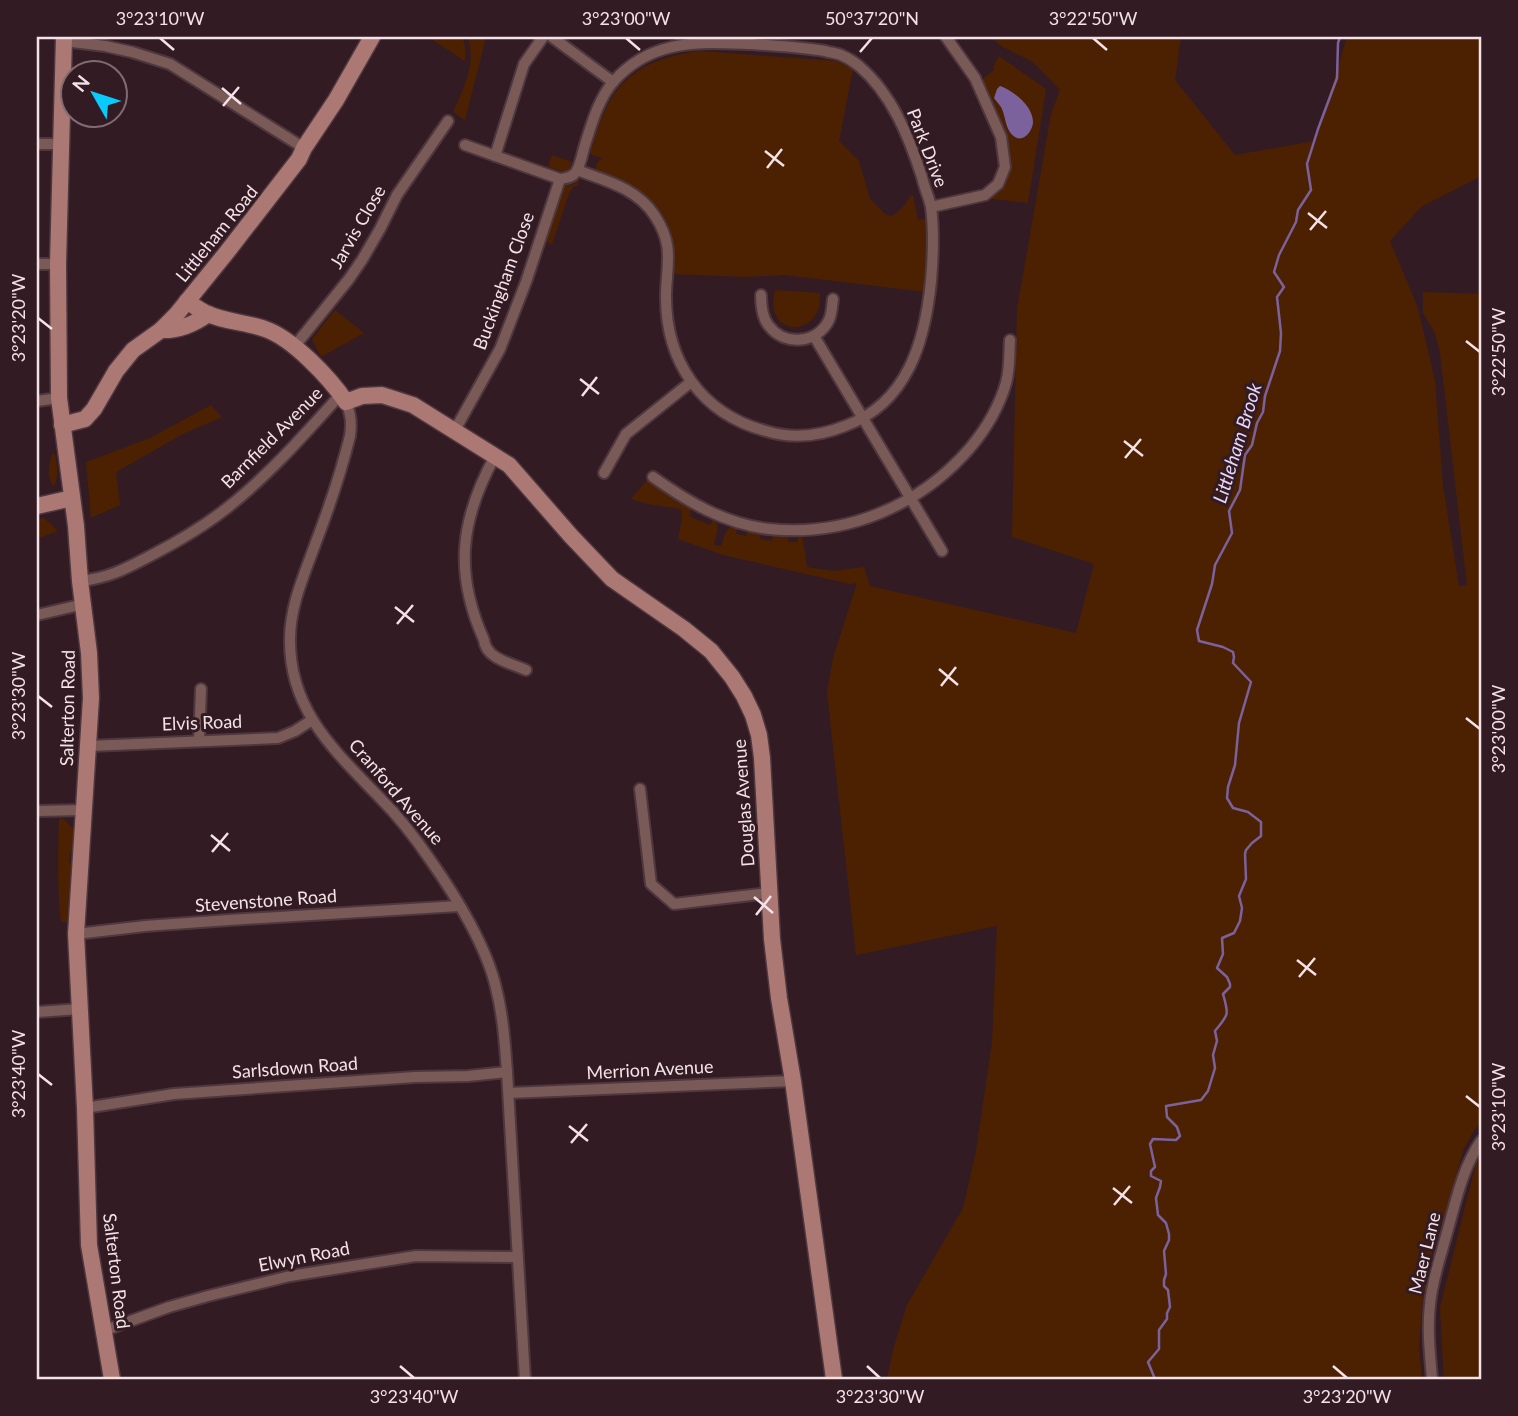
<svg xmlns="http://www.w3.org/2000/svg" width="1518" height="1416" viewBox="0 0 1518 1416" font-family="Lato,sans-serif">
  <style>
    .green { fill: #4c2101 }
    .water { fill: #7c629d }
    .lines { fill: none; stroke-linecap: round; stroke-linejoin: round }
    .stream { stroke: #7c629d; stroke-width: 2.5 }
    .street-casing { stroke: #4e373e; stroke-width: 14 }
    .secondary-casing { stroke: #4e373e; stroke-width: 19 }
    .street { stroke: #7a5a57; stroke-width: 10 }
    .secondary { stroke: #ab7873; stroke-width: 16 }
    .ticks { fill: none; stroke: #f3e2e7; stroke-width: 2.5 }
    .labels { text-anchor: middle; stroke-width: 6; stroke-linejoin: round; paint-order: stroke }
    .street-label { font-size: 18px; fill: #f3e2e7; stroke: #331b23 }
    .water-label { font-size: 19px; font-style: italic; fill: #e7d8fb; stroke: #331b23 }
    .neatline { fill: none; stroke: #f3e2e7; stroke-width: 2.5 }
    .ticks-label { font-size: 18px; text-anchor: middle; fill: #f3e2e7 }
  </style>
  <rect width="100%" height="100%" fill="#331b23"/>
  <!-- green -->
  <g class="green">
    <polygon points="428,37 462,37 465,46 465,61"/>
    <path d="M467 37H486L465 120 453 112C463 91 478 59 467 37Z"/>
    <path d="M990 37H1181L1175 80 1235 155 1315 141 1347 37H1481V176L1421 207 1390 241 1418 308 1435 381 1443 486 1459 586 1467 585 1440 353 1435 333 1423 313V292L1481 294V1122L1473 1132 1463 1151 1447 1209 1431 1256 1423 1298 1419 1346 1422 1379H887L894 1346 907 1305 963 1208 976 1151 992 1043 997 926 856 955 827 692 833 658 857 583 850 584 723 555 678 539 682 518 681 509 648 504 631 499 647 480 674 500 676 499 692 508 689 516 710 525 714 518C721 526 715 536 714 545L721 546C725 536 725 526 737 526L736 534 746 536 748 528 761 531 760 539 772 541 773 532 788 533V542H798V534L802 533 807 567 833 571 864 567 870 586 1076 633 1094 564 1012 537 1017 309 1051 114 1060 90 1033 62 1003 47Z"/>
    <path d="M701 51 836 61 853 69 839 141 859 161 870 199 886 215 891 216C900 211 906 205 910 196L913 195 918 220 927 218 939 210 940 245 938 291 926 292 784 275 746 277 670 274C671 265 674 256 673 247 671 203 631 184 595 171L597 163 602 158 592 155 590 152C596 135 601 116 610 101 629 67 665 55 701 51Z"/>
    <path d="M999 56 1046 89 1028 203 984 198C994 192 1004 186 1007 175 1013 152 992 111 984 89V78L994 70 993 67Z"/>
    <polygon points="552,155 572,162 568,171 564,172 548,167"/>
    <polygon points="579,180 578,185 573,187 569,193 552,244 543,241 560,190 563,190 565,186 574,184"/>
    <path d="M775 290 820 293C820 299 820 305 818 310 811 330 783 334 775 313 772 306 774 297 775 290Z"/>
    <polygon points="335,310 364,333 321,357 312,339"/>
    <polygon points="211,405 222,417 181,435 116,472 120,505 91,518 86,462 150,438"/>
    <path d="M52 454H55C57 466 59 476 54 487 46 476 49 465 52 454Z"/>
    <polygon points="44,518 58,531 37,539 37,520"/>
    <path d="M59 818 64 819 74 830 72 851 70 853 69 862 71 865 67 922H61C57 887 58 853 59 818Z"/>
    <polygon points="1481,1156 1481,1379 1444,1379 1440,1308 1475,1167"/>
  </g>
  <!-- water -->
  <path class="water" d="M1000 86C1014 91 1033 106 1033 122 1033 130 1024 143 1015 137 1005 131 1006 116 1001 107 999 104 996 101 994 98L997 89Z"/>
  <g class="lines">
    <!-- stream -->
    <path class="stream" d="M1155 1379 1148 1362 1159 1349V1330L1167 1319V1313L1170 1307 1168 1290 1164 1286V1280L1166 1274 1164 1251 1169 1240V1234L1166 1223 1158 1215 1156 1198 1160 1187 1161 1181 1151 1176V1171L1155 1167 1150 1144 1153 1139 1176 1140 1180 1136 1177 1127 1167 1117 1166 1106 1201 1100 1208 1091 1215 1068 1213 1055 1217 1041 1215 1031C1229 1014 1229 1015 1223 994L1230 987V984L1227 977 1217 968 1223 954 1222 938 1234 933 1240 921 1242 908 1239 896 1246 879 1245 854 1246 850 1252 843 1261 836V822L1248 812 1233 808 1227 798 1228 787 1235 765 1239 723 1251 682 1233 663 1234 657 1233 652 1223 647 1199 641 1197 630 1212 584 1215 565 1232 533 1229 511 1240 490 1245 455 1252 445 1257 423 1263 412 1265 396 1280 351 1281 333 1277 297 1284 287 1274 272 1279 255 1296 222 1298 210 1311 190 1307 164 1318 129 1337 78 1338 43 1340 37"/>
    <defs>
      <g id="street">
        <polyline points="552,37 613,82"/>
        <polyline points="64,41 105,46 132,52 170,64 304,148"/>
        <polyline points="37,144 61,144"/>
        <path d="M465 145 560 179C566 178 572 178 576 172 580 166 582 156 584 148 591 126 598 99 614 81 629 64 650 52 672 47 697 41 725 43 752 44 777 46 801 47 825 51 831 53 838 53 843 56 848 58 854 62 859 66 892 94 909 137 922 177 924 187 929 197 931 207 934 230 933 258 931 281 925 341 908 403 845 426 820 436 792 439 766 431 701 414 665 361 666 294 667 263 674 245 655 216 637 188 606 181 577 170"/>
        <polyline points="495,156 524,64 543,37"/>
        <polyline points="931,207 985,195 998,184 1005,167 1001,137 975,78 946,37"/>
        <polyline points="37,264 58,264"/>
        <path d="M761 295C761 305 762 318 769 326 785 347 818 343 829 320 832 313 832 306 833 299"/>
        <polyline points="814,336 942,551"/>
        <polyline points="294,347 349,279 362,260 380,229 397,195 448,121"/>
        <polyline points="37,401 59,398"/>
        <path d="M346 402C351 414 352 423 350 436 341 472 329 508 316 542 305 573 290 605 290 639 289 711 336 752 381 799 400 818 416 839 431 861 455 895 487 947 496 988 503 1015 505 1044 507 1072L525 1379"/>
        <polyline points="455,430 500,349 526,282 560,179"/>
        <path d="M495 456C460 520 454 573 484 640 486 659 511 663 526 670"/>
        <polyline points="604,473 626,434 691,382"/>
        <path d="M653 477C688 502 725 524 769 529 846 537 920 506 970 448 986 429 999 407 1006 383 1010 369 1009 354 1010 340"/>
        <path d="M80 581C109 578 125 569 150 556 177 542 203 527 227 508 269 475 305 434 341 394"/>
        <polyline points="37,615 84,604"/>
        <polyline points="199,741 201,689"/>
        <polyline points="89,746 278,738 295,731 312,720"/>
        <polyline points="640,789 651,884 674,904 769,893"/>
        <polyline points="37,811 84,810"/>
        <polyline points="76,934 145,926 229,920 459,906"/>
        <polyline points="37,1012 80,1009"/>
        <polyline points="509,1093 793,1081"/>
        <polyline points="85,1108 174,1094 415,1077 468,1076 507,1072"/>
        <polyline points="103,1331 169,1307 208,1296 290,1276 416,1256 517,1257"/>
        <path d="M1432 1379C1430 1354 1427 1329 1430 1304 1432 1281 1440 1259 1446 1236 1455 1205 1462 1168 1481 1141"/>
      </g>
      <g id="secondary">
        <polyline points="64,37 58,264 59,398 76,526 80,581 89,653 91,698 76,934 85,1108 89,1245 112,1379"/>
        <path d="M187 301C193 305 199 310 206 313 224 322 246 322 265 329 292 338 330 378 346 402L362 396 382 395 413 405 509 465 571 536 612 579 684 629 711 651 732 677 744 696 753 715 759 735 762 758 772 939 779 998 793 1081 834 1379"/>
        <path d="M161 330C177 331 195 324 208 314"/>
        <polyline points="62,425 85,419 94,409 116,371 133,350 161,330 176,315 227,252 299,159 304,148 336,100 372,37"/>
        <polyline points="37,506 72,498"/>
      </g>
    </defs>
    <!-- street casing -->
    <use href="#street" class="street-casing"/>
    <!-- secondary casing -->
    <use href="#secondary" class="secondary-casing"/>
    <!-- street -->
    <use href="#street" class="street"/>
    <!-- secondary -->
    <use href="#secondary" class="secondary"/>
  </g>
  <!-- ticks -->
  <path class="ticks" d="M160 38 174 50M626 38 640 50M1093 38 1107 50M860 52 872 38M222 88 241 104M223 106 239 87M765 151 784 166M767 168 782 149M1308 213 1327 228M1310 230 1326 211M38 318 52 329M1466 341 1480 352M580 379 599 394M582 396 597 377M1124 441 1143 456M1125 458 1141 439M395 607 414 622M397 624 413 605M939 669 958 685M941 686 956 667M38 696 52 707M1466 718 1480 729M211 835 230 851M212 852 228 833M754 897 773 913M756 915 771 896M1297 960 1316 975M1299 977 1315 958M38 1074 52 1085M1466 1096 1480 1107M569 1126 588 1141M571 1143 587 1124M1113 1188 1132 1203M1114 1205 1130 1186M400 1366 414 1378M867 1366 880 1378M1333 1366 1347 1378"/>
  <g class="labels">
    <!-- street labels -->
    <g class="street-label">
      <text transform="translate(927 148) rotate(69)" y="6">Park Drive</text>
      <text transform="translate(358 227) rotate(-60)" y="6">Jarvis Close</text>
      <text transform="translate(217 234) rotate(-51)" y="6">Littleham Road</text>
      <text transform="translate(504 281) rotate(-70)" y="6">Buckingham Close</text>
      <text transform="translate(272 438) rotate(-45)" y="6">Barnfield Avenue</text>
      <text transform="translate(68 708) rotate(-89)" y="6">Salterton Road</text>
      <text transform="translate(202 723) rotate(-2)" y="6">Elvis Road</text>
      <text transform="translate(396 792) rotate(49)" y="6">Cranford Avenue</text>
      <text transform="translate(744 803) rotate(-94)" y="6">Douglas Avenue</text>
      <text transform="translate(266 901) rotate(-4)" y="6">Stevenstone Road</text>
      <text transform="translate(295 1068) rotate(-4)" y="6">Sarlsdown Road</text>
      <text transform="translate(650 1070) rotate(-3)" y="6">Merrion Avenue</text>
      <text transform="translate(1425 1253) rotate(-76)" y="6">Maer Lane</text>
      <text transform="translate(304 1257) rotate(-11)" y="6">Elwyn Road</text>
      <text transform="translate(116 1271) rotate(83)" y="6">Salterton Road</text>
    </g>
    <!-- water labels -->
    <g class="water-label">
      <text transform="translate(1237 443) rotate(-73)" y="7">Littleham Brook</text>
    </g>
  </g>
  <!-- border -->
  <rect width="1518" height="1416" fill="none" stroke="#331b23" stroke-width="77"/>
  <!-- north arrow -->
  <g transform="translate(94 94) rotate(309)"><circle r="33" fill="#331b23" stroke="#806b71" stroke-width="2"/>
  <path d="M0-5L12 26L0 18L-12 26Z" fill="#09cafa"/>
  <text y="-10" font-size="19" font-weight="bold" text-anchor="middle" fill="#f3e2e7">N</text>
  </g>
  <rect x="38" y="38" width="1442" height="1340" class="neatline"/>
  <g class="ticks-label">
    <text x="160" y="25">3°23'10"W</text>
    <text x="626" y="25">3°23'00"W</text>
    <text x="872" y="25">50°37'20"N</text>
    <text x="1093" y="25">3°22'50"W</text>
    <text transform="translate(19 318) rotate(-90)" y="6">3°23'20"W</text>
    <text transform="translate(1499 352) rotate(-90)" y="6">3°22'50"W</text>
    <text transform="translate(19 696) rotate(-90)" y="6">3°23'30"W</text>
    <text transform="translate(1499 729) rotate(-90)" y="6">3°23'00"W</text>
    <text transform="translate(19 1074) rotate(-90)" y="6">3°23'40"W</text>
    <text transform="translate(1499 1107) rotate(-90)" y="6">3°23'10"W</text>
    <text x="414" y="1403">3°23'40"W</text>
    <text x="880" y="1403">3°23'30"W</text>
    <text x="1347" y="1403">3°23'20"W</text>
  </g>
</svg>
